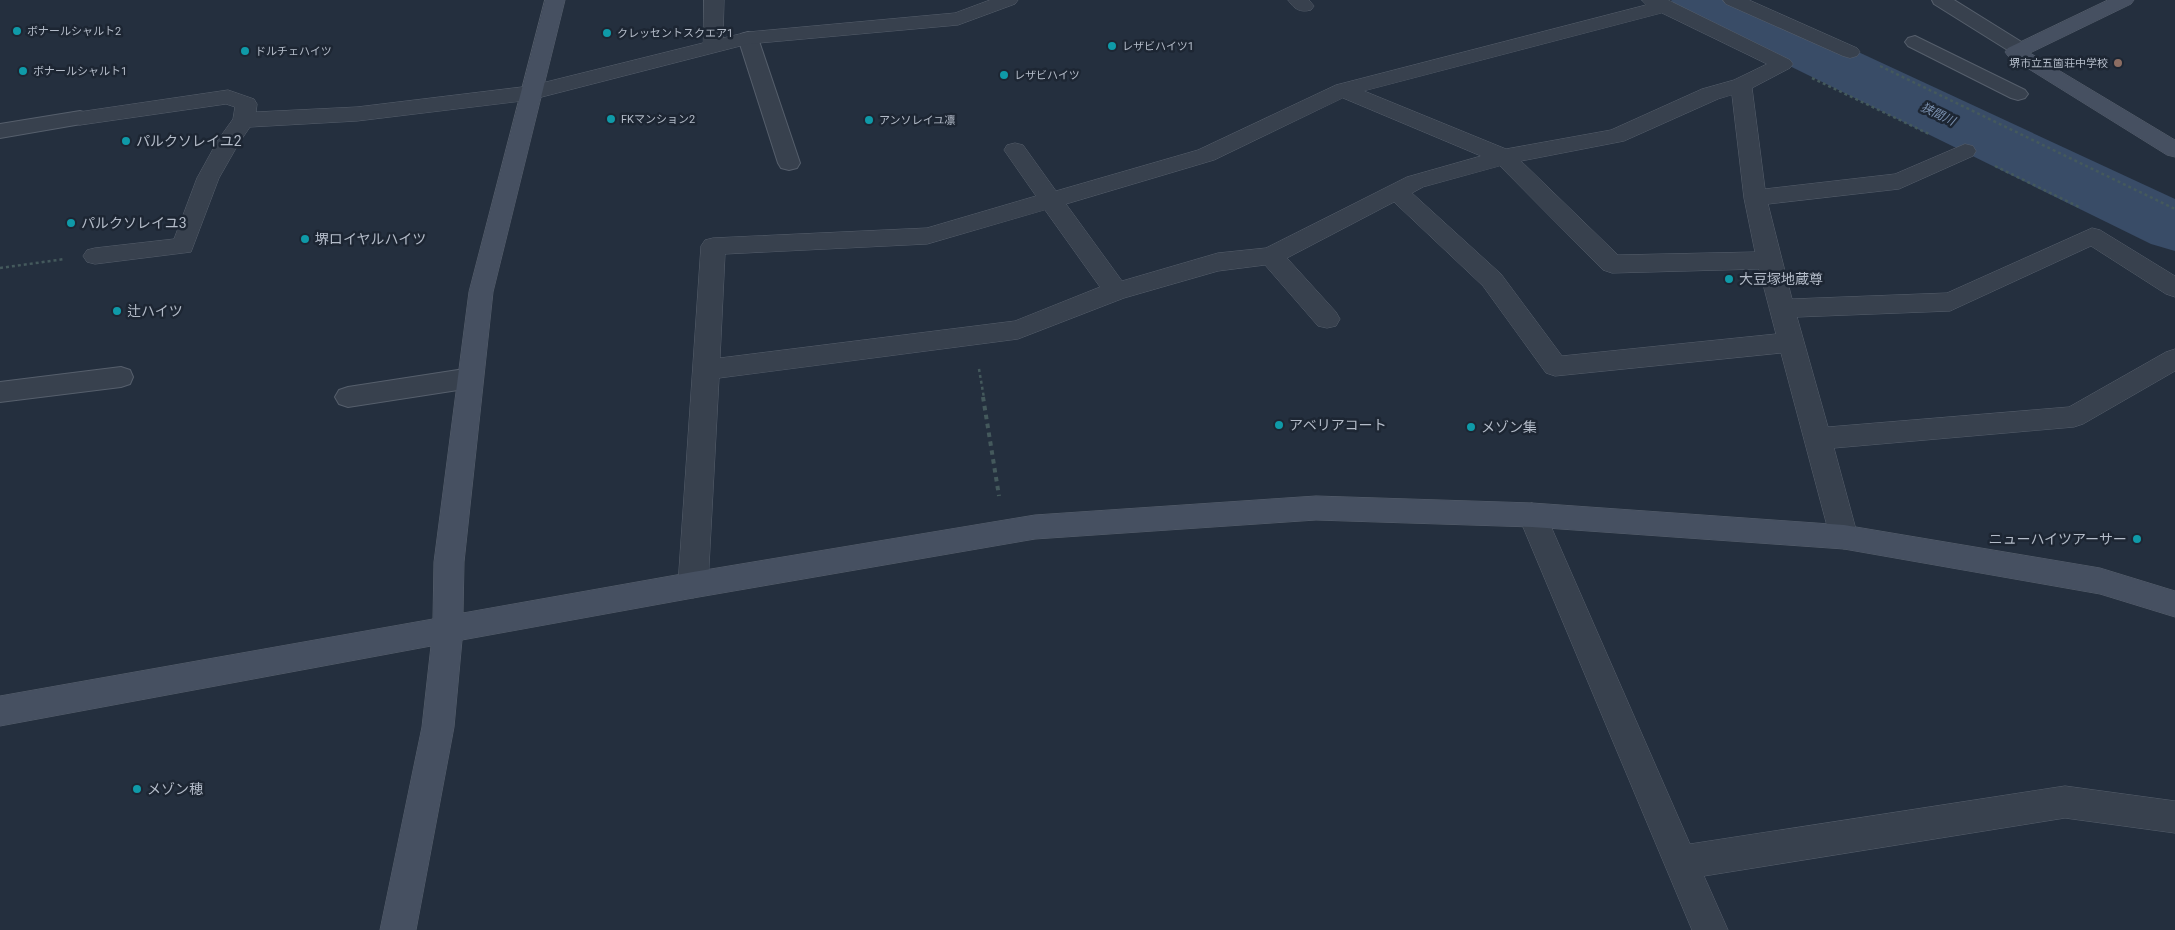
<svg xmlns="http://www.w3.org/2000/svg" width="2175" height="930" viewBox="0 0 2175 930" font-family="Roboto,'Noto Sans JP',sans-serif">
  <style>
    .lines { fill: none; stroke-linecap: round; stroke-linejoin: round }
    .river { fill: #394c67; fill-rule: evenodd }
    .lane-casing { stroke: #565f6c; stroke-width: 2 }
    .street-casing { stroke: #565f6c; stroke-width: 1 }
    .secondary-casing { stroke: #565f6c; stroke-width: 1 }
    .path-far1 { stroke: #44595c; stroke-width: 2.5; stroke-dasharray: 3 3; stroke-linecap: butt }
    .path { stroke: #44595c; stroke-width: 4; stroke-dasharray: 4.5 4.5; stroke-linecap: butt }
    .lane { fill: #38414e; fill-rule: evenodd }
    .street { fill: #38414e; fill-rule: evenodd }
    .secondary { fill: #465061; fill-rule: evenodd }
    .culture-dot { fill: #0f9aa8; stroke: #1d2633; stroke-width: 2 }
    .education-dot { fill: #8d6e63; stroke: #1d2633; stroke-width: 2 }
    .labels { text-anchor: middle; stroke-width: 5; stroke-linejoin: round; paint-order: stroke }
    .far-poi-label { font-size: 11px; fill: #b4bcc9; stroke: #1d2633; text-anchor: start }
    .far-water-label { font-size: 12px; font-style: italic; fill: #7c92b1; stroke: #1d2633 }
    .poi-label { font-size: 14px; fill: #b4bcc9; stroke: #1d2633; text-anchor: start }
  </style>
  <rect width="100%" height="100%" fill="#242f3e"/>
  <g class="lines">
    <!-- river -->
    <polygon class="river" points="1671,0 1746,0 2175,199 2175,251 2151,244 1680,12"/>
    <defs>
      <g id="lane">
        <polygon points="1932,0 1954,0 2028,46 2031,50 2028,54 2021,56 2014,54 1934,4"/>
        <polygon points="748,32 755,34 758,38 800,163 797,168 789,170 781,168 778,163 738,38 741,34"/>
        <polygon points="1915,36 2025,90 2028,94 2025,98 2018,100 2011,98 1908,46 1905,42 1908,38"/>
        <polygon points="80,111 87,113 90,118 87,123 0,138 0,124"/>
        <polygon points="121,367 130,370 133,377 130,384 121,387 0,402 0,382"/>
        <polygon points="471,368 480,371 483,378 480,385 471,388 348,407 339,404 335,397 339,390 348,387"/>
      </g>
      <g id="street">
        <polygon points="704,0 724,0 723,38 748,32 955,13 990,0 1018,0 1015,4 958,25 748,44 530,100 357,121 250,127 239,143 219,178 191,252 95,264 87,262 83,256 87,250 95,248 174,239 197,178 218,140 233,119 235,107 226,104 80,125 72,123 69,118 72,113 228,90 254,99 257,104 256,112 357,107 530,86 703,43"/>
        <path d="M1288 0H1309L1314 6 1311 10C1300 13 1294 9 1288 0Z"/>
        <path d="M1642 0H1668L1790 60 1793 64 1790 68 1752 88 1765 189 1895 174 1965 144 1973 146 1976 151 1973 156 1899 189 1768 204 1792 299 1947 293 2092 228 2100 230 2175 276V297L2166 294 2091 246 1950 311 1797 317 1828 427 2069 407 2166 352 2175 349V371L2083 424 2074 427 1834 448 1858 537 1854 546 1844 549 1834 546 1830 537 1781 353 1555 376 1546 373 1483 286 1394 202 1287 258 1336 312 1340 319 1336 326 1327 328 1318 326 1265 265 1218 271 1124 298 1018 339 719 378 708 585 703 594 693 598 683 594 678 585 701 246 705 240 713 238 927 228 1036 196 1004 150 1007 145 1015 143 1023 145 1056 191 1198 150 1336 85 1646 5ZM1662 13 1767 64 1734 80 1702 89 1611 130 1506 149 1364 91ZM1732 95 1744 198 1755 252 1618 255 1521 161 1624 141 1718 99ZM1343 98 1481 156 1407 177 1266 248 1218 253 1122 281 1066 204 1214 160ZM1500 166 1603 270 1612 273 1759 269 1776 334 1562 356 1501 274 1412 193 1423 187ZM1045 210 1100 287 1015 321 720 358 725 254 927 244Z"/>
        <polygon points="1723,0 1749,0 1857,48 1860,52 1857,56 1850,58 1843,56 1726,4"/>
        <polygon points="1532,503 1542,507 1546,515 1690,844 2065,786 2175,801 2175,833 2065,818 1704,876 1728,930 1692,930 1518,515 1522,507"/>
      </g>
      <g id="secondary">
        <polygon points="545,0 565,0 493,292 464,562 463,613 693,572 1035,515 1316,496 1532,503 1844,525 2100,568 2175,591 2175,617 2100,594 1844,549 1532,527 1316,520 1035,539 693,598 462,640 454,727 416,930 380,930 422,727 431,646 0,726 0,696 433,619 434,562 469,292"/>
        <polygon points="2108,0 2134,0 2131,4 2030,53 2175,140 2175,157 2167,155 2008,56 2005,52 2008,48"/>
      </g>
    </defs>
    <!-- lane casing -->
    <use href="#lane" class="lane-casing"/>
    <!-- street casing -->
    <use href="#street" class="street-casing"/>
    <!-- secondary casing -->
    <use href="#secondary" class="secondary-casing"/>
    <!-- path-far1 -->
    <g class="path-far1">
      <polyline points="1880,66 2175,209"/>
      <polyline points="1812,78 1929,134"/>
      <polyline points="1995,166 2079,207"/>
      <polyline points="0,268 65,259"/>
      <polyline points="979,369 984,398"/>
    </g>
    <!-- path -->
    <polyline class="path" points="983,397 999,496"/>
    <!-- lane -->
    <use href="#lane" class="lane"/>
    <!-- street -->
    <use href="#street" class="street"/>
    <!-- secondary -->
    <use href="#secondary" class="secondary"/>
  </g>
  <!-- markers -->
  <g class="culture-dot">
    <circle cx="17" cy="31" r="5"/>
    <circle cx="607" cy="33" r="5"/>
    <circle cx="1112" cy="46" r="5"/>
    <circle cx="245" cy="51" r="5"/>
    <circle cx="23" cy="71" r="5"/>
    <circle cx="1004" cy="75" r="5"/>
    <circle cx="611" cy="119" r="5"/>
    <circle cx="869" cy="120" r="5"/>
    <circle cx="126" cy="141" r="5"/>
    <circle cx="71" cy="223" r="5"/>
    <circle cx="305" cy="239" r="5"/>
    <circle cx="1729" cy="279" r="5"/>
    <circle cx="117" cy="311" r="5"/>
    <circle cx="1279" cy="425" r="5"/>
    <circle cx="1471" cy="427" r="5"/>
    <circle cx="2137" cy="539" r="5"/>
    <circle cx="137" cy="789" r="5"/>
  </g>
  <circle class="education-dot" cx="2118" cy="63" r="5"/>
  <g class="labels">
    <!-- far-poi labels -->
    <g class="far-poi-label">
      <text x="27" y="35">ボナールシャルト2</text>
      <text x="617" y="37">クレッセントスクエア1</text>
      <text x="1122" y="50">レザビハイツ1</text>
      <text x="255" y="55">ドルチェハイツ</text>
      <text x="2108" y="67" text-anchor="end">堺市立五箇荘中学校</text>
      <text x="33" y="75">ボナールシャルト1</text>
      <text x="1014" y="79">レザビハイツ</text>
      <text x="621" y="123">FKマンション2</text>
      <text x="879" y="124">アンソレイユ凛</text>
    </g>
    <!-- far-water labels -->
    <g class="far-water-label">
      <text transform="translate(1938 114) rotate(26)" y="4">狭間川</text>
    </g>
    <!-- poi labels -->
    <g class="poi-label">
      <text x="136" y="146">パルクソレイユ2</text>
      <text x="81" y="228">パルクソレイユ3</text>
      <text x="315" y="244">堺ロイヤルハイツ</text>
      <text x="1739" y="284">大豆塚地蔵尊</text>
      <text x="127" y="316">辻ハイツ</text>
      <text x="1289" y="430">アベリアコート</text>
      <text x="1481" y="432">メゾン集</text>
      <text x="2127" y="544" text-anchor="end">ニューハイツアーサー</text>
      <text x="147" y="794">メゾン穂</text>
    </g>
  </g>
</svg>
